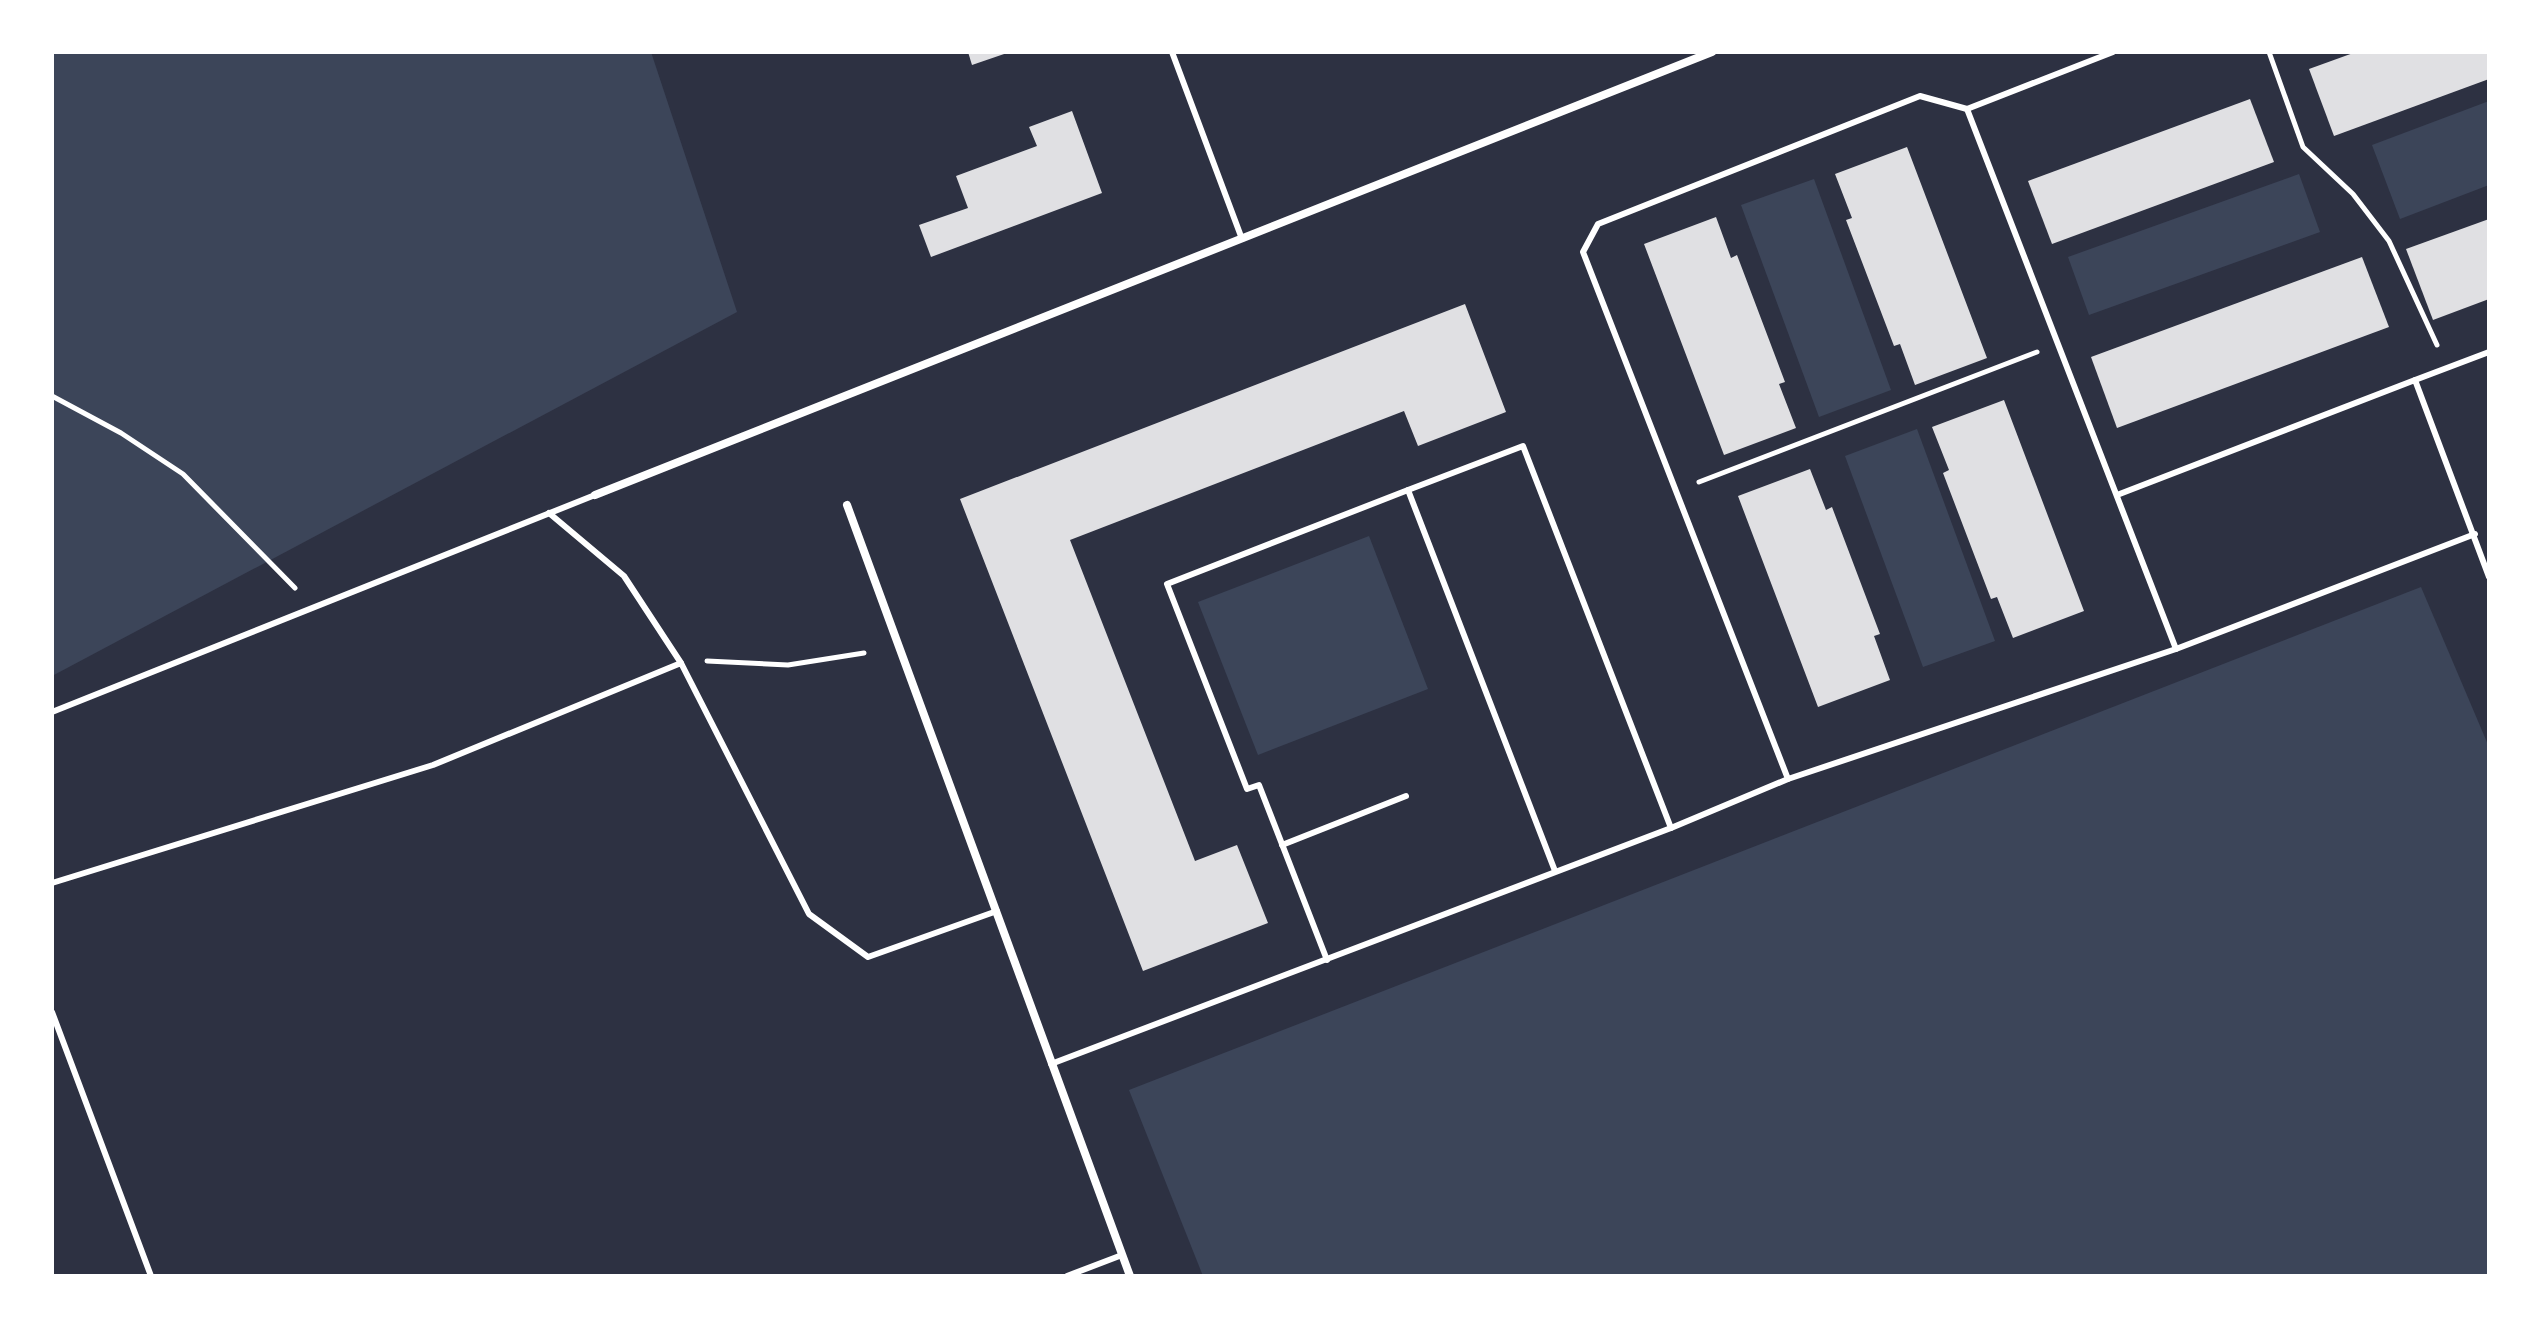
<svg xmlns="http://www.w3.org/2000/svg" width="2541" height="1328" viewBox="0 0 2541 1328" font-family="'Noto Sans',sans-serif">
  <style>
    .green { fill: #3c4559 }
    .building { fill: #e0e0e3 }
    .lines { fill: none; stroke-linecap: round; stroke-linejoin: round }
    .path { stroke: #fff; stroke-width: 5 }
    .service { stroke: #fff; stroke-width: 6 }
    .minor { stroke: #fff; stroke-width: 8 }
  </style>
  <rect width="100%" height="100%" fill="#2d3142"/>
  <!-- green -->
  <g class="green">
    <polygon points="52,52 651,52 737,312 52,676"/>
    <polygon points="2489,101 2489,185 2400,219 2372,145"/>
    <polygon points="2299,174 2320,232 2089,315 2068,257"/>
    <polygon points="1814,179 1891,390 1819,417 1741,205"/>
    <polygon points="1917,429 1995,641 1923,667 1845,456"/>
    <polygon points="1369,536 1428,689 1258,755 1198,602"/>
    <polygon points="2421,587 2489,747 2489,1276 1203,1276 1129,1090"/>
  </g>
  <!-- building -->
  <g class="building">
    <polygon points="968,52 1007,52 1007,53 972,65"/>
    <polygon points="2356,52 2489,52 2489,79 2334,136 2309,69"/>
    <polygon points="2250,99 2274,162 2052,244 2028,181"/>
    <polygon points="1072,111 1102,193 931,257 919,225 968,208 956,176 1037,146 1029,127"/>
    <polygon points="1907,147 1987,358 1915,385 1900,344 1894,346 1846,220 1852,218 1835,174"/>
    <polygon points="1716,217 1731,258 1737,255 1785,382 1779,384 1796,428 1724,455 1644,244"/>
    <polygon points="2489,219 2489,299 2433,320 2406,249"/>
    <polygon points="2362,257 2389,327 2117,428 2091,357"/>
    <polygon points="1465,304 1506,412 1418,446 1404,411 1070,540 1195,861 1237,845 1268,923 1143,971 960,499"/>
    <polygon points="2004,400 2084,611 2013,638 1997,597 1991,599 1943,473 1949,470 1932,427"/>
    <polygon points="1810,469 1826,510 1832,507 1880,634 1874,636 1890,680 1818,707 1738,496"/>
  </g>
  <g class="lines">
    <!-- path -->
    <g class="path">
      <polyline points="2269,52 2303,147 2353,194 2389,241 2437,345"/>
      <polyline points="52,396 121,433 183,474 295,588"/>
      <polyline points="1699,482 2037,352"/>
      <polyline points="707,661 788,665 864,653"/>
    </g>
    <!-- service -->
    <g class="service">
      <polyline points="1172,52 1242,239"/>
      <polyline points="2113,52 1967,109 2176,649"/>
      <polyline points="2415,380 2489,352"/>
      <polyline points="2117,495 2415,380 2489,577"/>
      <polyline points="549,513 624,576 681,663"/>
      <polyline points="52,712 595,495"/>
      <polyline points="1788,779 1583,252 1598,224 1920,96 1967,109"/>
      <polyline points="1282,845 1406,796"/>
      <polyline points="1555,871 1408,490 1523,446 1671,828"/>
      <polyline points="52,883 433,765 681,663 809,914 868,957 997,911"/>
      <polyline points="1327,960 1259,785 1247,789 1167,584 1408,490"/>
      <polyline points="52,1012 151,1276"/>
      <polyline points="1051,1064 1671,828 1788,779 2176,649 2475,534"/>
      <polyline points="1067,1276 1122,1255"/>
    </g>
    <!-- minor -->
    <g class="minor">
      <polyline points="595,495 1712,52"/>
      <polyline points="847,505 1130,1276"/>
    </g>
  </g>
  <!-- border -->
  <rect width="2541" height="1328" fill="none" stroke="#ffffff" stroke-width="108"/>
</svg>
